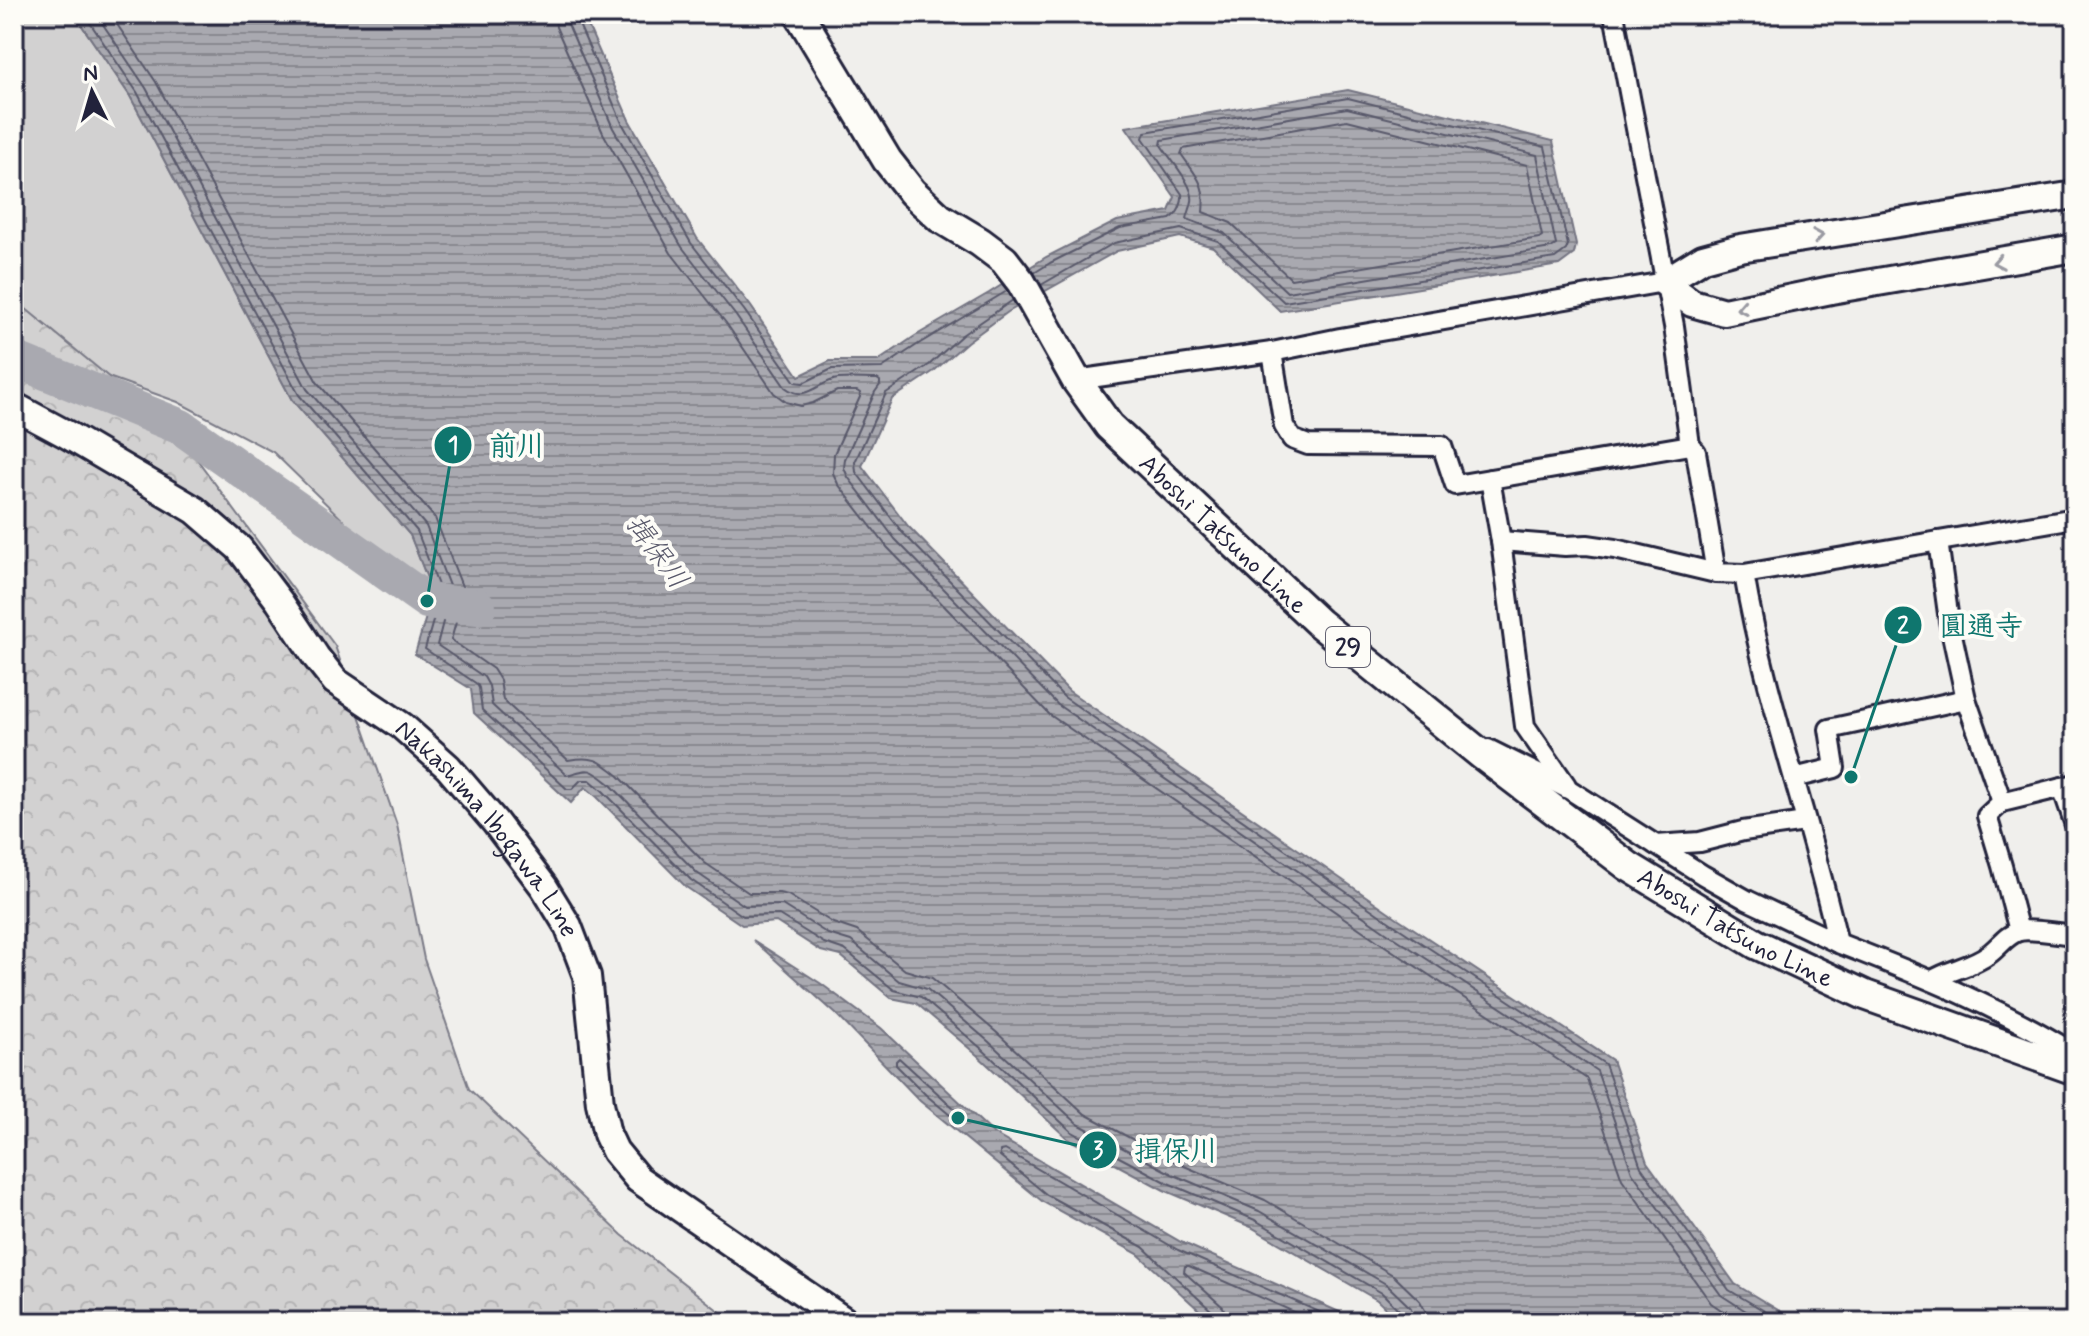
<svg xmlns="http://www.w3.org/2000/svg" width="2089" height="1336" viewBox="0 0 2089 1336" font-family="Mynerve,'Klee One',sans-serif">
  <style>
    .grass { fill: #d2d1d1; stroke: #7a7a86; stroke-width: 2 }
    .forest { fill: url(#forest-crowns); stroke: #7a7a86; stroke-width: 2 }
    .water { fill: url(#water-rules); stroke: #737381; stroke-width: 2 }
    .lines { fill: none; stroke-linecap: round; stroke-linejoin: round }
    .shore { stroke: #58586a; stroke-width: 2 }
    .river { stroke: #a9a9b0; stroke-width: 36 }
    .street-casing { stroke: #22223b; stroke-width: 24 }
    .secondary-casing { stroke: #22223b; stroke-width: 32 }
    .primary-casing { stroke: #22223b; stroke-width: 34 }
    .street { stroke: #fdfcf7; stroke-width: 18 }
    .secondary { stroke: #fdfcf7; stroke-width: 26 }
    .primary { stroke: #fdfcf7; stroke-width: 28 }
    .oneway { stroke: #9a9aa2 }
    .labels { text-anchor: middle; stroke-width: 8; stroke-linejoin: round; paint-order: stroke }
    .shield { fill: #fdfcf7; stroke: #646373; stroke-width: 2 }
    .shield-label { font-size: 24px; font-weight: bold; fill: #22223b }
    .street-label { font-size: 26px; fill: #22223b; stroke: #fdfcf7 }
    .water-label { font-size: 28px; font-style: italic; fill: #58586a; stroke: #fdfcf7 }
    .leader { fill: none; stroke: #0f766e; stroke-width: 3 }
    .callout-dot { fill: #0f766e; stroke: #fdfcf7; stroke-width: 3 }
    .mark-label { font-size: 24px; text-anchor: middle; font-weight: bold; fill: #fff }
    .callout-label { font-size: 28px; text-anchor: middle; font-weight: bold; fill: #0f766e; stroke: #fdfcf7; stroke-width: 8; stroke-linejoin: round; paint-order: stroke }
  </style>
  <defs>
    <pattern id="forest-crowns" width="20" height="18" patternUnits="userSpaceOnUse" patternTransform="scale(2)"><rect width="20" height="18" fill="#d2d1d1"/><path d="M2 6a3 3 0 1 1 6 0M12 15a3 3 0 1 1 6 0" fill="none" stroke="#b4b3b4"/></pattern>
    <pattern id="water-rules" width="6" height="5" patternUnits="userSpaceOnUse" patternTransform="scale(2)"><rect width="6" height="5" fill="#a9a9b0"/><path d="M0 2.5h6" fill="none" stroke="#898990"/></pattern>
  </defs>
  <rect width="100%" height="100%" fill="#f0efec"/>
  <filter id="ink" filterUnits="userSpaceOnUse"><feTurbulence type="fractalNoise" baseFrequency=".0125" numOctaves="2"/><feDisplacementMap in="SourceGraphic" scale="16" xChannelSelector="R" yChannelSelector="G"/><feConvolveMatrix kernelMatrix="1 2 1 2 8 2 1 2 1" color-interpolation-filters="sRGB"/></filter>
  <g filter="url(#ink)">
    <!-- grass -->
    <polygon class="grass" points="14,14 74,14 130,96 292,400 410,535 433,593 418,607 396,590 353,530 273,452 178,402 47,355 14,342"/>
    <!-- forest -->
    <polygon class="forest" points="14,299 179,435 335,646 397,825 424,959 469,1089 622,1235 733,1322 14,1322"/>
    <!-- water -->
    <g class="water">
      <polygon points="74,14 583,14 629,120 697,238 750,305 799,376 830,361 878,361 915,336 989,293 1046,257 1117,221 1169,211 1175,197 1126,127 1348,90 1553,141 1576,245 1574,254 1559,265 1280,311 1213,247 1180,237 1117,251 1008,312 967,342 934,371 892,399 862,466 908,526 1069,691 1399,919 1612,1060 1647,1162 1735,1284 1798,1322 1400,1322 1377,1300 1251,1227 1164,1190 1068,1139 977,1055 916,1003 891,998 841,956 821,951 776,922 742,925 686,887 597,797 585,787 571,803 474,713 471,689 415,654 433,593 410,535 292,400 130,96"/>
      <polygon points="753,940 820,983 881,1028 994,1134 1181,1242 1362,1322 1212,1322 1138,1254 1043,1202 920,1101 836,1014"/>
    </g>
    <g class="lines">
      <!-- shore -->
      <g class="shore">
        <polyline points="84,14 137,92 299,395 417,531 441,593 425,649 477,684 479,688 482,710 567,789 572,789 581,780 590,780 603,791 691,880 743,916 779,915 824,943 845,950 894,990 921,997 982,1049 1072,1132 1168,1183 1255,1220 1382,1293 1403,1314 1405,1322"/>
        <path d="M96 14 146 88 307 389 426 526 451 591 437 645 484 677 489 686 492 705 567 775C591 768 589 767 610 784L697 873 745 906 782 905 828 934 851 941 899 981 927 989 988 1041 1078 1124 1172 1174 1259 1211 1386 1284 1411 1308 1415 1322"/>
        <path d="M110 14 156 82 317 382 435 518 463 589 462 601 451 640 493 669 500 680 503 700 568 760C593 756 599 759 619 776L705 863 749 893H779L788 895 833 923 857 931 905 970 932 978 996 1032 1085 1114 1177 1163 1265 1200 1393 1275 1420 1301 1426 1312 1427 1322"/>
        <polyline points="555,14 556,27 603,133 671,253 726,323 774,393 786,402 801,406 813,403 837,391 857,391 860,393 860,397 834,454 833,473 838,484 887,547 1050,715 1382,944 1587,1079 1622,1179 1711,1303 1739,1322"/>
        <path d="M567 14 568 24 613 128 682 247 736 316 785 387C807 404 818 381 838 379 851 378 864 379 877 379L880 381V385L875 392 845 459 844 468 848 477 895 539 1058 705 1389 934 1597 1071 1632 1172 1721 1295 1763 1322"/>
        <polyline points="577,14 577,20 622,123 691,243 744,310 795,382 803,383 832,369 882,368 920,343 1007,291"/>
        <path d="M1347 108 1537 155 1556 245 1551 248 1287 292 1224 233 1187 219C1188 213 1191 208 1192 201 1195 186 1169 158 1161 145L1162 140Z"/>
        <path d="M1347 120 1527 165 1542 236 1539 238 1291 279 1231 223 1203 212C1206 183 1197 177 1181 154L1183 149Z"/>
        <path d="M1034 273 1050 263 1120 228 1170 219C1178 215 1183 203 1182 194L1143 138 1145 132 1348 98 1545 147 1568 245 1566 250 1555 258 1284 302 1218 241 1181 229 1114 243 1041 285"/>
        <polyline points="1013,300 962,335 929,365 886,393 855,462 856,472 902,532 1064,697 1394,925 1605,1064 1641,1167 1729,1290 1783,1322"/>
        <polygon points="899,1058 955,1109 955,1114 950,1115 926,1095 896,1065 896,1061"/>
        <polyline points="1217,1322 1214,1313 1143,1247 1047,1195 1000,1156 1000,1151 1005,1150 1178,1250 1342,1322"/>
        <polyline points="1227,1322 1226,1315 1223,1307 1184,1272 1185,1266 1189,1266 1317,1322"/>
      </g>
      <!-- river -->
      <polyline class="river" points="14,359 181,427 427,601 478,607"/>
      <defs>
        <g id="street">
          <polyline points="1614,14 1674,326 1690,445 1696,452 1716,573 1744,574 2075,518"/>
          <polyline points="1272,352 1284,426 1292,439 1308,445 1442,446 1455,485 1690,445"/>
          <polyline points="1076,380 1272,352 1340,338 1664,282"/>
          <polyline points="1490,479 1501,541 1525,726 1566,785"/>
          <polyline points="1501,541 1565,546 1587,545 1615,549 1716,573"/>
          <polyline points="1938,541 1949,621 1966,699 2002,802"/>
          <path d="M1744 574C1765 699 1810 819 1838 943 1920 975 2000 1007 2075 1054"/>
          <polyline points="1488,749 1570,790 1703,875 1747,900 1838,943"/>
          <polyline points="1794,778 1835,768 1829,729 1966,699"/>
          <polyline points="2062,787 2075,825"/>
          <polyline points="1656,845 1700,842 1743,831 1805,822"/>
          <polyline points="2019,931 2002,866 1987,816 2002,802 2075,784"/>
          <path d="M1933 980C1951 969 1972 967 1989 954 1999 947 2006 935 2019 931 2030 928 2062 934 2075 935"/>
        </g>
        <g id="secondary">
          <polyline points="2075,195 1740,248 1703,258 1664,282 1692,303 1724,312 1831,290 2075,248"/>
          <path id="s1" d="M14 406 66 434 195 510 239 548 279 601 316 657 335 681 402 726 448 767 495 822 544 887 568 926 587 976 600 1103 607 1134 615 1151 638 1179 846 1322"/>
        </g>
        <g id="primary">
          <path id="s2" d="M799 14 887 160 912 192 940 218 980 242 1004 260 1021 282 1076 380 1109 426 1319 623 1482 755 1628 866 1756 944 1865 995 2075 1070"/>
        </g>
      </defs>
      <!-- street casing -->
      <use href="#street" class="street-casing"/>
      <!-- secondary casing -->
      <use href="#secondary" class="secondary-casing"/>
      <!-- primary casing -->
      <use href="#primary" class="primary-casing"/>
      <!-- street -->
      <use href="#street" class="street"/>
      <!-- secondary -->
      <use href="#secondary" class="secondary"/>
      <!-- primary -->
      <use href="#primary" class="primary"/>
    </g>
    <!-- one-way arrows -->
    <defs><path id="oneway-chevron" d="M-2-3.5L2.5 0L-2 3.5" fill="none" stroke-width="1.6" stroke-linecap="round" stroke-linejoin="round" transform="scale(2)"/></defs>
    <g class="oneway">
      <use href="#oneway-chevron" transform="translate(1818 236) rotate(-9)"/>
      <use href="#oneway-chevron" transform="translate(1998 262) rotate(170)"/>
      <use href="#oneway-chevron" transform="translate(1742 308) rotate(169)"/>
    </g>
  </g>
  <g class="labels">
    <!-- shield labels -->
    <rect class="shield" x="1326" y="627" width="44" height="40" rx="6"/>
    <g class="shield-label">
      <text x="1348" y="655">29</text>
    </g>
    <!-- street labels -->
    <g class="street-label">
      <text dy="9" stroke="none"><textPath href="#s2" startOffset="680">Aboshi Tatsuno Line</textPath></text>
      <text dy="9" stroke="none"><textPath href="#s1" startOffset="646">Nakashima Ibogawa Line</textPath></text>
      <text dy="9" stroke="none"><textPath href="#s2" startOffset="1328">Aboshi Tatsuno Line</textPath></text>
    </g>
    <!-- water labels -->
    <g class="water-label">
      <text transform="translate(658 551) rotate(54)" y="10">揖保川</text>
    </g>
  </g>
  <!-- callouts -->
  <path class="leader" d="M427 601L453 445M1851 777L1903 625M958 1118L1098 1150"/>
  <g class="callout-dot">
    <circle cx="427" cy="601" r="8"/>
    <circle cx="1851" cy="777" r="8"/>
    <circle cx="958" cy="1118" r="8"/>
    <circle cx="453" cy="445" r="20"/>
    <circle cx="1903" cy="625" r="20"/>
    <circle cx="1098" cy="1150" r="20"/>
  </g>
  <g class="mark-label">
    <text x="453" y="453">1</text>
    <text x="1903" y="633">2</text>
    <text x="1098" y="1158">3</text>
  </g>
  <g class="callout-label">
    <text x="517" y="455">前川</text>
    <text x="1981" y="635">圓通寺</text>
    <text x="1176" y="1160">揖保川</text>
  </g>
  <!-- margin -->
  <rect width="2089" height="1336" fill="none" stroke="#fdfcf7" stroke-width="48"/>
  <rect x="24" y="24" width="2041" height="1288" fill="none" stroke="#22223b" stroke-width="3" filter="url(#ink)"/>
  <!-- north arrow -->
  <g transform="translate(92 92) rotate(355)" stroke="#fdfcf7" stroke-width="6" paint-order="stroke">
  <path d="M0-6L14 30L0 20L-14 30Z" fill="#22223b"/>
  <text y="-12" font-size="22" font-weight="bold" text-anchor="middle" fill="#22223b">N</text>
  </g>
</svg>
